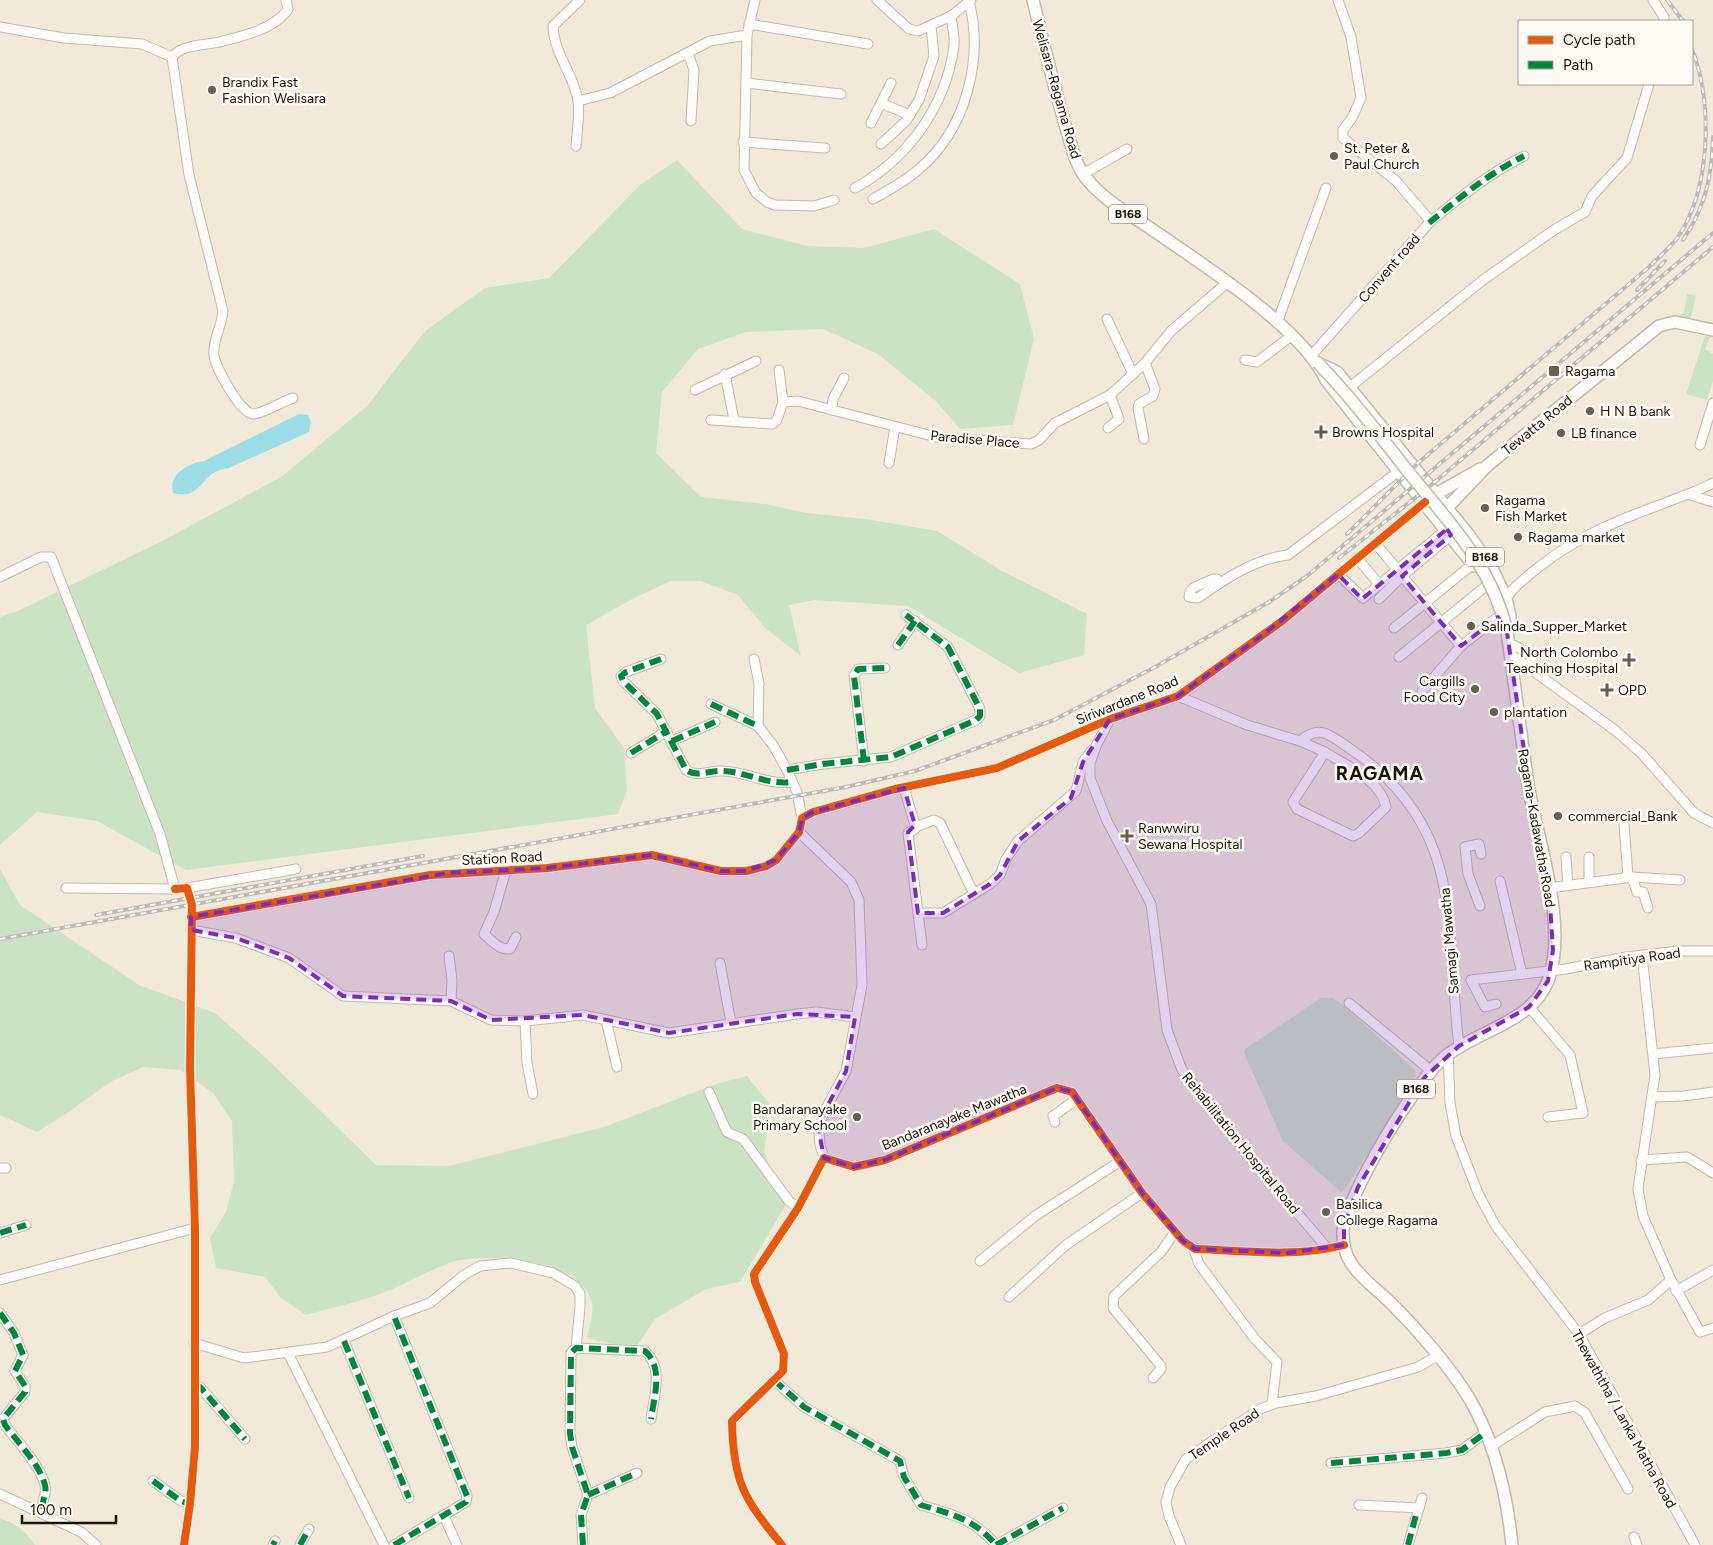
<svg xmlns="http://www.w3.org/2000/svg" width="1713" height="1545" viewBox="0 0 1713 1545" font-family="Figtree,sans-serif">
  <style>
    .green { fill: #cae3c4 }
    .water { fill: #9adde6 }
    .lines { fill: none; stroke-linecap: round; stroke-linejoin: round }
    .minor-casing { stroke: #c0baac; stroke-width: 11 }
    .major-casing { stroke: #c0baac; stroke-width: 14 }
    .minor { stroke: #fdfcf9; stroke-width: 9 }
    .major { stroke: #fdfcf9; stroke-width: 11 }
    .rail-casing { stroke: #bcbab6; stroke-width: 4 }
    .rail { stroke: #fefbf5; stroke-width: 2; stroke-dasharray: 5.5; stroke-linecap: butt }
    .major-bridge-casing { stroke: #c0baac; stroke-width: 14; stroke-linecap: butt }
    .major-bridge { stroke: #fdfcf9; stroke-width: 11 }
    .quiet { stroke: #00873e; stroke-width: 6; stroke-dasharray: 12 6; stroke-linecap: butt }
    .cycleway-casing { stroke: #fefbf5; stroke-width: 11 }
    .cycleway { stroke: #e8590c; stroke-width: 8 }
    .marked { fill: #7b2cbf; fill-opacity: 0.2; stroke: #7b2cbf; stroke-width: 4; stroke-dasharray: 10 6; stroke-linejoin: round }
    .poi-dot { fill: #655f52; stroke: #fefbf5; stroke-width: 2 }
    .labels { text-anchor: middle; stroke-width: 5; stroke-linejoin: round; paint-order: stroke }
    .shield { fill: #fefbf5; stroke: #5e5950; stroke-width: 1 }
    .shield-label { font-size: 12px; font-weight: bold; fill: #191409 }
    .poi-label { font-size: 14px; fill: #191409; stroke: #fefbf5; text-anchor: start }
    .street-label { font-size: 14px; fill: #191409; stroke: #fefbf5 }
    .district-label { font-size: 19px; font-weight: bold; letter-spacing: 1px; fill: #191409; stroke: #fefbf5 }
  </style>
  <rect width="100%" height="100%" fill="#f1ead9"/>
  <!-- green -->
  <g class="green">
    <polygon points="677,160 742,229 807,246 864,248 934,229 1020,284 1034,339 1013,425 960,429 937,402 878,354 823,329 746,332 698,349 662,392 656,453 701,497 765,504 806,513 866,519 937,531 1004,572 1087,614 1084,655 1019,673 908,606 815,600 789,605 801,656 765,628 738,595 701,581 671,581 632,599 586,625 595,708 624,748 627,790 618,814 186,870 97,821 37,812 0,845 0,617 20,610 162,541 281,477 367,406 425,331 485,288 549,278 640,185"/>
    <polygon points="1687,294 1696,296 1690,321 1680,318 1679,315 1684,313"/>
    <polygon points="1705,336 1710,337 1705,349 1713,354 1713,381 1707,400 1686,394"/>
    <path d="M0 869 20 905 139 985 215 1013 267 1059 376 1165 449 1166 604 1127 719 1083 747 1076 771 1106 764 1151 781 1195 787 1203 740 1282 706 1289 655 1319 635 1349 587 1338C589 1328 594 1313 592 1304 584 1260 495 1254 461 1260 438 1264 403 1286 380 1294 356 1303 330 1308 306 1315L281 1298 265 1277 216 1268 210 1238 226 1212 234 1181 232 1121 213 1093 180 1070 143 1067 112 1081 64 1115 37 1132 0 1115Z"/>
    <polygon points="1321,998 1331,998 1341,1003 1415,1070 1416,1076 1346,1188 1341,1192 1283,1141 1244,1053 1245,1049"/>
    <path d="M0 1519C16 1522 26 1532 35 1545H0Z"/>
  </g>
  <!-- water -->
  <path class="water" d="M299 414 308 415 311 422 309 432 229 468C225 469 220 469 217 471 200 479 199 500 173 493 168 475 188 463 204 461Z"/>
  <g class="lines">
    <defs>
      <g id="minor">
        <path d="M286 0 288 9C276 28 244 36 223 41 207 46 183 43 172 57L189 175 223 311C222 326 212 341 214 356 216 368 241 415 254 414 266 412 281 402 293 398"/>
        <polyline points="755,0 747,35 744,170 756,193 767,202 775,205 814,206 834,200"/>
        <polyline points="877,0 909,29 918,31 951,16 971,0"/>
        <polyline points="1653,0 1664,17 1664,21"/>
        <polyline points="749,24 868,44"/>
        <polyline points="0,27 64,38 142,44 172,57"/>
        <polyline points="688,53 694,70 691,121"/>
        <polyline points="746,83 841,94"/>
        <polyline points="578,101 610,93 710,41 747,35"/>
        <polyline points="883,104 910,115"/>
        <polyline points="871,123 891,83"/>
        <polyline points="743,142 825,148"/>
        <polyline points="881,144 906,121 919,100 934,56 931,26"/>
        <path d="M576 146C577 132 580 114 578 100 573 73 554 54 553 26L580 0"/>
        <polyline points="1083,174 1127,149"/>
        <path d="M855 188C908 159 946 106 954 46 955 36 952 25 951 16"/>
        <path d="M873 199C889 190 904 182 918 170 966 130 984 60 969 1"/>
        <path d="M1429 223C1459 198 1488 174 1524 156"/>
        <polyline points="1107,319 1133,374"/>
        <polyline points="1277,323 1326,188"/>
        <polyline points="1311,356 1429,223 1428,218 1396,181 1343,138 1343,130 1352,118 1361,98 1351,37 1338,0"/>
        <polyline points="1245,360 1257,362 1291,336"/>
        <polyline points="779,370 783,402"/>
        <polyline points="725,374 734,420"/>
        <polyline points="1350,387 1483,280 1554,230 1585,212 1592,196 1627,158 1649,84"/>
        <polyline points="695,390 756,361"/>
        <polyline points="832,410 833,399 844,378"/>
        <polyline points="711,420 772,424 777,420 783,402 798,401 936,437 1031,444 1039,440 1055,423 1110,395 1145,363 1171,331 1228,282"/>
        <polyline points="1108,428 1119,419 1110,395"/>
        <polyline points="1144,439 1138,408 1139,404 1153,396 1155,389 1145,363"/>
        <polyline points="1700,445 1713,403"/>
        <polyline points="889,463 895,427"/>
        <polyline points="1690,495 1713,502"/>
        <polyline points="1375,543 1397,569"/>
        <polyline points="1357,558 1379,584"/>
        <polyline points="1338,574 1363,598 1447,529"/>
        <polyline points="1402,576 1461,646"/>
        <polyline points="0,577 41,557 51,557 160,834 175,889 66,888"/>
        <path d="M1219 583 1217 579H1213L1193 588 1190 592 1189 597 1198 598C1225 579 1254 559 1288 555L1399 471"/>
        <path d="M1506 598C1515 586 1527 576 1539 567 1574 539 1615 521 1657 506 1676 498 1694 493 1713 483"/>
        <polyline points="1379,599 1402,576 1451,535"/>
        <polyline points="1394,628 1473,564"/>
        <polyline points="1509,643 1527,652 1540,674"/>
        <polyline points="898,645 915,621"/>
        <polyline points="1510,654 1616,731 1642,754 1694,813 1713,823"/>
        <polyline points="1399,657 1486,586"/>
        <path d="M661 659 626 672 621 676 623 681 657 714 686 770C698 778 709 770 723 771 747 772 767 785 791 782"/>
        <polyline points="754,659 759,683 758,726 773,745 787,770 797,792 802,818"/>
        <polyline points="1422,691 1461,646 1498,617"/>
        <path d="M1178 696 1247 725 1300 741 1325 752 1293 802 1297 809 1353 836 1359 833 1386 807C1382 781 1345 765 1325 752"/>
        <polyline points="711,704 758,726"/>
        <polyline points="1110,719 1096,746 1090,763 1090,778 1107,821 1151,904 1167,1030 1182,1070 1256,1165 1328,1249"/>
        <polyline points="672,741 715,722"/>
        <path d="M1300 741C1320 724 1330 735 1349 748 1467 828 1444 922 1459 1046"/>
        <polyline points="631,753 667,731"/>
        <polyline points="864,761 854,676 858,669 885,668"/>
        <polyline points="787,770 823,764 891,757 976,720 980,716 980,709 948,647 906,615"/>
        <polyline points="904,788 915,825 915,829 908,833 922,945"/>
        <polyline points="1624,824 1628,877"/>
        <polyline points="915,827 934,820 940,823 974,894"/>
        <polyline points="799,832 851,882 859,900 862,985 846,1071 823,1114 819,1132 820,1145 824,1158"/>
        <polyline points="1566,857 1568,885"/>
        <polyline points="1589,857 1589,881"/>
        <path d="M506 870 494 912 484 934C492 941 499 950 510 949L516 937"/>
        <polyline points="1632,877 1637,892 1643,892 1648,908"/>
        <polyline points="1500,881 1522,974"/>
        <polyline points="187,888 296,869"/>
        <polyline points="1549,888 1632,877 1680,880"/>
        <polyline points="175,889 187,888 192,905 190,1069 195,1228 195,1447 190,1504 184,1545"/>
        <polyline points="1480,906 1468,874 1465,847 1479,844 1481,854"/>
        <polyline points="918,913 943,913 990,884 1000,875 1006,859 1018,841 1076,791 1083,762 1092,750"/>
        <polyline points="191,917 430,875 547,868 652,855 721,871 746,871 766,866 776,860 799,832 802,818 813,812 895,789 997,768 1110,719 1178,696 1282,621 1425,502"/>
        <polyline points="191,930 236,938 289,958 343,996 451,1001 491,1020 525,1021 583,1015 669,1033 797,1014 817,1012 855,1017"/>
        <polyline points="1642,955 1655,1075 1638,1189 1643,1216 1671,1280 1700,1332 1713,1328"/>
        <polyline points="449,956 452,980 451,1001"/>
        <polyline points="720,963 731,1023"/>
        <polyline points="1349,1003 1430,1070"/>
        <polyline points="1496,1004 1485,1007 1471,980 1566,969 1626,957 1679,951 1713,951"/>
        <polyline points="1529,1007 1570,1055 1583,1113 1548,1117"/>
        <polyline points="606,1020 617,1067"/>
        <polyline points="525,1021 527,1063 533,1094"/>
        <polyline points="1448,1053 1450,1103 1456,1136 1478,1193 1495,1225 1579,1334 1695,1545"/>
        <polyline points="1653,1054 1713,1048"/>
        <polyline points="709,1092 727,1132 743,1139 789,1201 798,1208"/>
        <polyline points="1653,1097 1683,1096 1713,1092"/>
        <polyline points="1055,1122 1053,1116 1077,1099"/>
        <polyline points="1641,1160 1687,1157 1713,1173"/>
        <polyline points="0,1168 6,1168"/>
        <polyline points="0,1233 26,1225"/>
        <polyline points="1193,1247 1199,1264 1255,1339 1277,1362 1272,1404"/>
        <polyline points="980,1261 1035,1216 1119,1162"/>
        <polyline points="0,1280 195,1228"/>
        <polyline points="1676,1291 1713,1270"/>
        <polyline points="1009,1297 1066,1245 1142,1193"/>
        <path d="M0 1313 14 1333 23 1355 15 1371 25 1386V1392L3 1419 5 1425C18 1443 39 1463 45 1485 47 1493 42 1504 40 1512"/>
        <polyline points="1579,1334 1605,1318 1648,1300 1671,1280"/>
        <polyline points="344,1341 409,1498"/>
        <polyline points="194,1343 244,1358 327,1347 394,1316 430,1303 464,1275 480,1266 511,1263 553,1273 575,1286 580,1294 580,1307 576,1348"/>
        <polyline points="288,1353 384,1545"/>
        <polyline points="1153,1378 1161,1369 1161,1366 1113,1308 1114,1296 1161,1252 1175,1232"/>
        <path d="M774 1380 804 1407 900 1461 904 1477 921 1505C953 1515 973 1518 996 1545"/>
        <polyline points="195,1385 200,1387 245,1439"/>
        <polyline points="1490,1447 1545,1412 1575,1406 1585,1413 1628,1489"/>
        <polyline points="1331,1463 1446,1453 1462,1450 1485,1433"/>
        <polyline points="153,1481 181,1501 190,1504"/>
        <polyline points="0,1494 81,1532 96,1545"/>
        <polyline points="588,1495 637,1473"/>
        <polyline points="1359,1505 1419,1508"/>
        <polyline points="444,1516 457,1545"/>
        <polyline points="1634,1537 1637,1545"/>
        <polyline points="273,1545 275,1541"/>
        <polyline points="300,1545 309,1529"/>
        <polyline points="394,1545 466,1502 467,1496 394,1316"/>
        <path d="M583 1545 581 1515 588 1495 572 1447 570 1433 571 1353 576 1348 645 1351C664 1368 654 1396 651 1419"/>
        <path d="M782 1545C744 1499 733 1482 732 1421L783 1371 784 1354 755 1282 754 1274 798 1208 824 1158 854 1167 885 1160 1057 1088 1072 1092 1142 1193 1183 1241 1195 1249C1245 1251 1295 1258 1344 1245"/>
        <polyline points="996,1545 1063,1508"/>
        <polyline points="1181,1545 1169,1516 1166,1502 1170,1487 1186,1459 1260,1409 1276,1403 1316,1396 1418,1367 1437,1356"/>
        <polyline points="1408,1545 1422,1498"/>
      </g>
      <g id="major">
        <path d="M1033 0C1043 43 1054 86 1066 128 1071 143 1074 161 1083 174 1100 198 1126 212 1150 228 1200 263 1301 326 1326 380L1474 566"/>
        <path d="M1318 363 1337 372 1468 534 1491 566 1506 598 1510 616 1507 632C1515 685 1521 737 1529 790 1539 844 1567 924 1549 978 1534 1022 1478 1030 1446 1056 1418 1077 1344 1198 1343 1233 1343 1243 1345 1254 1351 1263 1361 1279 1378 1290 1392 1304 1418 1330 1450 1367 1469 1398 1495 1442 1507 1495 1512 1545"/>
        <polyline points="1431,497 1480,469"/>
        <polyline points="1443,512 1488,465 1659,326 1675,322 1713,330"/>
      </g>
    </defs>
    <!-- minor casing -->
    <use href="#minor" class="minor-casing"/>
    <!-- major casing -->
    <use href="#major" class="major-casing"/>
    <!-- minor -->
    <use href="#minor" class="minor"/>
    <!-- major -->
    <use href="#major" class="major"/>
    <defs>
      <g id="rail">
        <polyline points="1667,0 1683,21"/>
        <path d="M1683 240C1705 208 1712 176 1713 137"/>
        <polyline points="1637,290 1665,261"/>
        <path d="M1347 534 1418 463 1649 267C1659 257 1670 248 1678 237 1711 188 1713 103 1692 49"/>
        <polyline points="1339,558 1430,486 1713,247"/>
        <polyline points="96,915 423,856"/>
        <polyline points="0,939 846,787 915,771 1054,720 1155,667 1269,602 1307,576 1713,233"/>
      </g>
    </defs>
    <!-- rail casing -->
    <use href="#rail" class="rail-casing"/>
    <!-- rail -->
    <use href="#rail" class="rail"/>
    <defs>
      <path id="major-bridge" d="M1318 363C1350 396 1378 433 1406 469 1448 521 1492 565 1507 632"/>
    </defs>
    <!-- major-bridge casing -->
    <use href="#major-bridge" class="major-bridge-casing"/>
    <!-- major-bridge -->
    <use href="#major-bridge" class="major-bridge"/>
    <!-- quiet -->
    <g class="quiet">
      <path d="M1429 223C1459 198 1488 174 1524 156"/>
      <polyline points="898,645 915,621"/>
      <path d="M661 659 626 672 621 676 623 681 657 714 686 770C698 778 709 770 723 771 747 772 767 785 791 782"/>
      <polyline points="711,704 758,726"/>
      <polyline points="672,741 715,722"/>
      <polyline points="631,753 667,731"/>
      <polyline points="864,761 854,676 858,669 885,668"/>
      <polyline points="787,770 823,764 891,757 976,720 980,716 980,709 948,647 906,615"/>
      <polyline points="0,1233 26,1225"/>
      <path d="M0 1313 14 1333 23 1355 15 1371 25 1386V1392L3 1419 5 1425C18 1443 39 1463 45 1485 47 1493 42 1504 40 1512"/>
      <polyline points="344,1341 409,1498"/>
      <path d="M774 1380 804 1407 900 1461 904 1477 921 1505C953 1515 973 1518 996 1545"/>
      <polyline points="195,1385 200,1387 245,1439"/>
      <polyline points="1331,1463 1446,1453 1462,1450 1485,1433"/>
      <polyline points="153,1481 181,1501 190,1504"/>
      <polyline points="588,1495 637,1473"/>
      <polyline points="273,1545 275,1541"/>
      <polyline points="300,1545 309,1529"/>
      <polyline points="394,1545 466,1502 467,1496 394,1316"/>
      <path d="M583 1545 581 1515 588 1495 572 1447 570 1433 571 1353 576 1348 645 1351C664 1368 654 1396 651 1419"/>
      <polyline points="996,1545 1063,1508"/>
      <polyline points="1408,1545 1416,1515"/>
    </g>
    <defs>
      <g id="cycleway">
        <polyline points="175,889 187,888 192,905 190,1069 195,1228 195,1447 190,1504 184,1545"/>
        <polyline points="191,917 430,875 547,868 652,855 721,871 746,871 766,866 776,860 799,832 802,818 813,812 895,789 997,768 1110,719 1178,696 1282,621 1425,502"/>
        <path d="M782 1545C744 1499 733 1482 732 1421L783 1371 784 1354 755 1282 754 1274 798 1208 824 1158 854 1167 885 1160 1057 1088 1072 1092 1142 1193 1183 1241 1195 1249C1245 1251 1295 1258 1344 1245"/>
      </g>
    </defs>
    <!-- cycleway casing -->
    <use href="#cycleway" class="cycleway-casing"/>
    <!-- cycleway -->
    <use href="#cycleway" class="cycleway"/>
  </g>
  <!-- marked area -->
  <path class="marked" d="M1447 529 1451 535 1402 576 1461 646 1498 617 1507 632 1530 792 1549 888 1553 950 1548 981 1529 1007 1459 1046 1424 1078 1358 1187 1344 1226V1245L1288 1253 1195 1249 1183 1241 1142 1193 1072 1092 1057 1088 885 1160 854 1167 824 1158 819 1132 823 1114 846 1071 855 1017 797 1014 669 1033 583 1015 491 1020 451 1001 343 996 289 958 236 938 191 930V917L448 873 547 868 652 855 721 871H746L776 860 799 832 802 818 813 812 904 788 915 825 908 832 918 913H943L990 884 1000 875 1018 841 1071 798 1083 762 1110 719 1178 696 1264 634 1338 574 1362 599Z"/>
  <!-- markers -->
  <g class="poi-dot">
    <circle cx="212" cy="90" r="5"/>
    <circle cx="1334" cy="156" r="5"/>
    <rect x="1548" y="365" width="12" height="12" rx="2.5"/>
    <circle cx="1590" cy="411" r="5"/>
    <path d="M1318.5 424.5h5v5h5v5h-5v5h-5v-5h-5v-5h5z"/>
    <circle cx="1561" cy="433" r="5"/>
    <circle cx="1485" cy="508" r="5"/>
    <circle cx="1518" cy="537" r="5"/>
    <circle cx="1471" cy="626" r="5"/>
    <path d="M1626.5 652.5h5v5h5v5h-5v5h-5v-5h-5v-5h5z"/>
    <circle cx="1475" cy="689" r="5"/>
    <path d="M1604.5 682.5h5v5h5v5h-5v5h-5v-5h-5v-5h5z"/>
    <circle cx="1494" cy="712" r="5"/>
    <circle cx="1558" cy="816" r="5"/>
    <path d="M1124.5 828.5h5v5h5v5h-5v5h-5v-5h-5v-5h5z"/>
    <circle cx="857" cy="1117" r="5"/>
    <circle cx="1326" cy="1212" r="5"/>
  </g>
  <g class="labels">
    <!-- shield labels -->
    <g class="shield">
      <rect x="1109" y="204.5" width="38" height="19" rx="4"/>
      <rect x="1466" y="547.5" width="38" height="19" rx="4"/>
      <rect x="1397" y="1079.5" width="38" height="19" rx="4"/>
    </g>
    <g class="shield-label">
      <text x="1128" y="218">B168</text>
      <text x="1485" y="561">B168</text>
      <text x="1416" y="1093">B168</text>
    </g>
    <!-- poi labels -->
    <g class="poi-label">
      <text x="222" y="87">Brandix Fast<tspan x="222" dy="16">Fashion Welisara</tspan></text>
      <text x="1344" y="153">St. Peter &amp;<tspan x="1344" dy="16">Paul Church</tspan></text>
      <text x="1565" y="376">Ragama</text>
      <text x="1600" y="416">H N B bank</text>
      <text x="1332" y="437">Browns Hospital</text>
      <text x="1571" y="438">LB finance</text>
      <text x="1495" y="505">Ragama<tspan x="1495" dy="16">Fish Market</tspan></text>
      <text x="1528" y="542">Ragama market</text>
      <text x="1481" y="631">Salinda_Supper_Market</text>
      <text x="1618" y="657" text-anchor="end">North Colombo<tspan x="1618" dy="16">Teaching Hospital</tspan></text>
      <text x="1465" y="686" text-anchor="end">Cargills<tspan x="1465" dy="16">Food City</tspan></text>
      <text x="1618" y="695">OPD</text>
      <text x="1504" y="717">plantation</text>
      <text x="1568" y="821">commercial_Bank</text>
      <text x="1138" y="833">Ranwwiru<tspan x="1138" dy="16">Sewana Hospital</tspan></text>
      <text x="847" y="1114" text-anchor="end">Bandaranayake<tspan x="847" dy="16">Primary School</tspan></text>
      <text x="1336" y="1209">Basilica<tspan x="1336" dy="16">College Ragama</tspan></text>
    </g>
    <!-- street labels -->
    <g class="street-label">
      <text transform="translate(1057 89) rotate(74)" y="5">Welisara-Ragama Road</text>
      <text transform="translate(1389 268) rotate(-49)" y="5">Convent road</text>
      <text transform="translate(1537 425) rotate(-39)" y="5">Tewatta Road</text>
      <text transform="translate(975 439) rotate(5)" y="5">Paradise Place</text>
      <text transform="translate(1127 700) rotate(-22)" y="5">Siriwardane Road</text>
      <text transform="translate(1537 828) rotate(80)" y="5">Ragama-Kadawatha Road</text>
      <text transform="translate(502 858) rotate(-3)" y="5">Station Road</text>
      <text transform="translate(1449 941) rotate(-95)" y="5">Samagi Mawatha</text>
      <text transform="translate(1632 959) rotate(-8)" y="5">Rampitiya Road</text>
      <text transform="translate(954 1117) rotate(-22)" y="5">Bandaranayake Mawatha</text>
      <text transform="translate(1241 1143) rotate(51)" y="5">Rehabilitation Hospital Road</text>
      <text transform="translate(1624 1419) rotate(61)" y="5">Thewaththa / Lanka Matha Road</text>
      <text transform="translate(1224 1434) rotate(-34)" y="5">Temple Road</text>
    </g>
    <!-- district labels -->
    <g class="district-label">
      <text x="1380" y="780">RAGAMA</text>
    </g>
  </g>
  <!-- legend -->
  <rect x="1518" y="20" width="175" height="65" fill="#fefbf5" stroke="#a29f97"/>
  <rect x="1528" y="36" width="25" height="8" fill="#e8590c" stroke="#a29f97"/>
  <text x="1563" y="45" font-size="15" fill="#191409">Cycle path</text>
  <rect x="1528" y="61" width="25" height="8" fill="#00873e" stroke="#a29f97"/>
  <text x="1563" y="70" font-size="15" fill="#191409">Path</text>
  <!-- scale -->
  <path d="M22 1515v8h94v-8" fill="none" stroke="#191409" stroke-width="2.5"/>
  <text x="30" y="1515" font-size="15" fill="#191409" stroke="#fefbf5" stroke-width="4" paint-order="stroke">100 m</text>
</svg>
